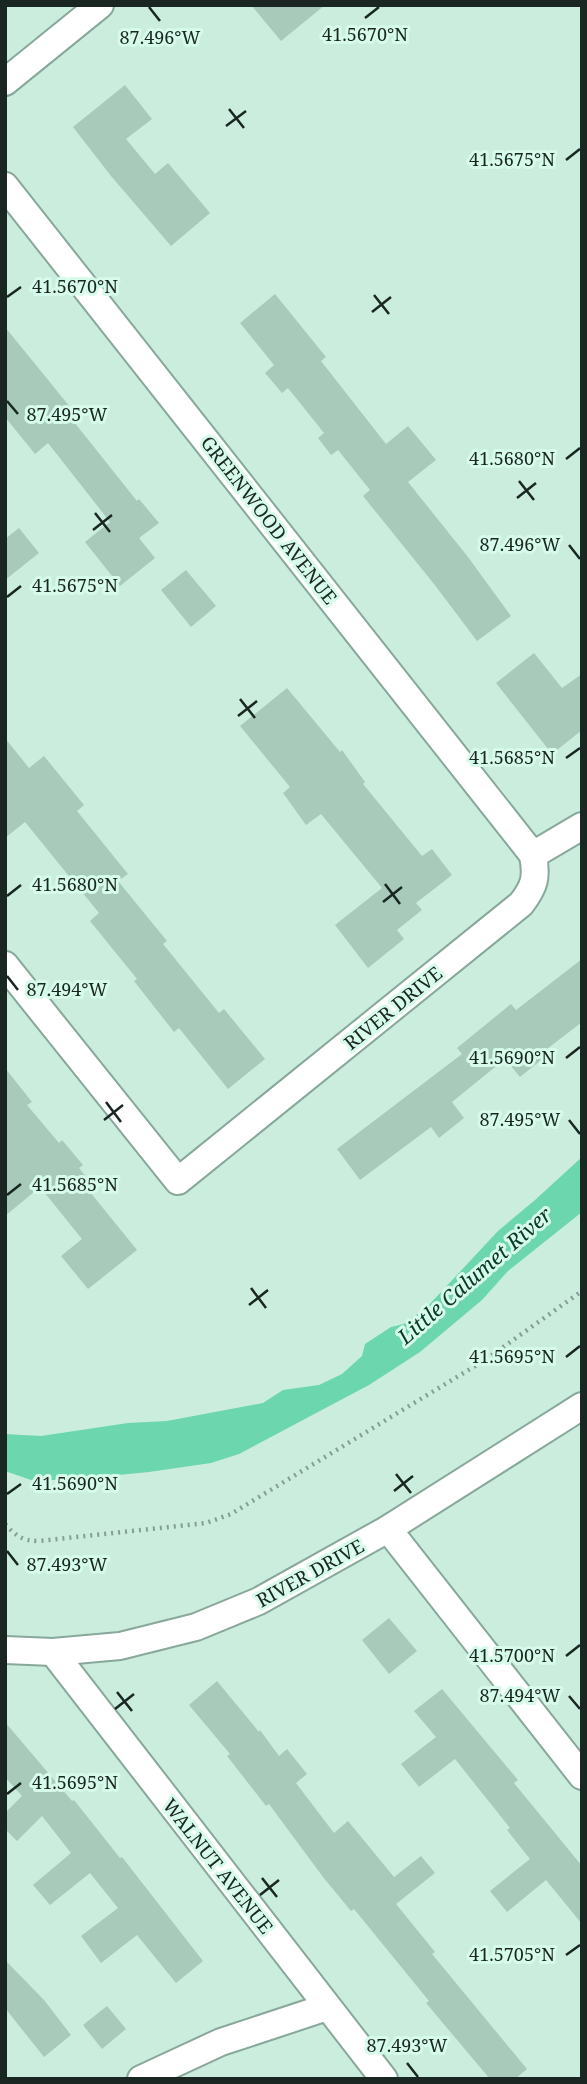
<svg xmlns="http://www.w3.org/2000/svg" width="587" height="2084" viewBox="0 0 587 2084" font-family="'Noto Serif',serif">
  <style>
    .water { fill: #6cd6ae }
    .building { fill: #a8cabb }
    .lines { fill: none; stroke-linecap: round; stroke-linejoin: round }
    .street-casing { stroke: #87a89a; stroke-width: 30 }
    .path { stroke: #849e93; stroke-width: 4.5; stroke-dasharray: 2 5; stroke-linecap: butt }
    .street { stroke: #fff; stroke-width: 26 }
    .ticks { fill: none; stroke: #192621; stroke-width: 2.5 }
    .labels { text-anchor: middle; stroke-width: 6; stroke-linejoin: round; paint-order: stroke }
    .street-label { font-size: 19px; fill: #192621; stroke: #d7fbeb }
    .water-label { font-size: 21px; font-style: italic; fill: #08392a; stroke: #d7fbeb }
    .ticks-label { font-size: 18px; text-anchor: middle; fill: #192621; stroke: #d7fbeb; stroke-width: 6; stroke-linejoin: round; paint-order: stroke }
  </style>
  <rect width="100%" height="100%" fill="#caedde"/>
  <!-- water -->
  <polygon class="water" points="582,1157 582,1212 508,1271 482,1300 420,1352 369,1385 239,1454 211,1463 149,1472 88,1478 34,1481 5,1471 5,1434 41,1436 128,1423 167,1421 263,1403 283,1390 319,1385 342,1374 362,1356 365,1344 391,1327 404,1324 428,1306 498,1231 535,1200"/>
  <!-- building -->
  <g class="building">
    <polygon points="251,5 325,5 281,41"/>
    <polygon points="125,85 152,119 126,139 155,174 168,163 210,213 171,246 111,176 73,127"/>
    <polygon points="275,294 326,357 321,361 386,444 408,426 436,460 408,482 468,557 511,616 477,641 434,584 363,496 370,490 338,450 331,455 318,438 324,433 288,388 282,393 265,373 274,365 240,323"/>
    <polygon points="5,327 79,418 74,422 137,501 139,499 159,523 139,538 155,558 120,586 85,542 110,522 48,443 35,454 5,417"/>
    <polygon points="19,528 39,553 5,580 5,539"/>
    <polygon points="186,570 216,606 191,627 161,590"/>
    <polygon points="534,653 562,688 582,674 582,730 552,754 496,683"/>
    <polygon points="287,688 340,752 342,750 365,782 363,784 422,856 432,849 452,875 416,903 422,910 397,930 404,939 368,968 335,925 382,888 321,814 306,825 283,793 290,787 240,726"/>
    <polygon points="5,738 29,768 44,756 84,805 77,811 128,874 118,881 167,941 163,944 219,1013 224,1009 265,1059 228,1089 179,1028 174,1032 134,981 137,979 90,921 99,913 25,822 5,838"/>
    <polygon points="582,959 582,1022 547,1049 550,1053 520,1077 505,1059 452,1102 464,1118 439,1138 431,1127 360,1180 337,1149 462,1054 457,1048 511,1004 516,1010"/>
    <polygon points="5,1068 32,1102 27,1105 59,1143 62,1140 83,1165 79,1168 95,1188 90,1192 137,1250 88,1289 61,1256 82,1239 40,1187 5,1216"/>
    <polygon points="389,1618 417,1651 389,1674 362,1640"/>
    <polygon points="217,1681 259,1732 260,1730 279,1756 287,1749 307,1774 296,1783 334,1833 348,1821 394,1877 421,1856 435,1873 396,1904 435,1952 432,1954 527,2069 515,2079 490,2079 426,2003 429,2001 354,1909 351,1911 323,1877 269,1804 266,1806 227,1756 230,1754 189,1705"/>
    <polygon points="442,1689 518,1780 514,1783 582,1866 582,1924 546,1880 507,1912 490,1891 530,1859 507,1830 510,1828 455,1759 419,1787 401,1764 436,1737 414,1711"/>
    <polygon points="5,1722 72,1801 74,1800 120,1858 122,1857 203,1961 176,1983 137,1935 101,1963 81,1936 118,1908 90,1873 50,1905 33,1885 71,1853 42,1816 17,1841 5,1829 5,1813 22,1796 5,1777"/>
    <polygon points="5,1960 44,2000 71,2035 44,2057 5,2008"/>
    <polygon points="107,2006 126,2029 102,2049 83,2025"/>
  </g>
  <g class="lines">
    <defs>
      <g id="street">
        <polyline points="5,82 100,5"/>
        <polyline points="5,186 533,855"/>
        <path d="M5 965 178 1181 521 904C535 886 537 877 533 855L582 826"/>
        <polyline points="388,1529 582,1776"/>
        <polyline points="5,1650 53,1652 120,1646 196,1627 259,1601 388,1529 582,1406"/>
        <polyline points="53,1652 384,2079"/>
        <polyline points="141,2079 221,2042 327,2007"/>
      </g>
    </defs>
    <!-- street casing -->
    <use href="#street" class="street-casing"/>
    <!-- path -->
    <path class="path" d="M5 1524C16 1536 23 1541 39 1541L206 1523 231 1514 485 1360 582 1291"/>
    <!-- street -->
    <use href="#street" class="street"/>
  </g>
  <!-- ticks -->
  <path class="ticks" d="M149 7 160 21M365 18 379 7M229 109 244 128M226 126 246 111M566 160 580 149M374 295 389 314M7 297 21 287M372 312 391 297M7 401 18 414M566 459 580 448M519 481 534 500M517 498 536 483M95 513 110 532M93 530 112 515M569 545 580 559M7 597 21 586M240 699 255 718M238 716 257 701M566 758 580 748M385 884 400 904M7 896 21 885M383 902 402 887M7 976 18 990M566 1058 580 1047M106 1102 121 1122M104 1120 123 1105M569 1120 580 1134M7 1195 21 1184M251 1288 266 1308M249 1305 268 1290M566 1357 580 1346M396 1474 411 1493M394 1491 413 1476M7 1494 21 1484M7 1551 18 1565M566 1656 580 1645M117 1692 132 1711M569 1696 580 1709M115 1709 134 1694M7 1794 21 1783M262 1878 277 1897M260 1895 279 1880M566 1955 580 1945M407 2063 418 2077"/>
  <g class="labels">
    <!-- street labels -->
    <g class="street-label">
      <text transform="translate(269 520) rotate(52)" y="7">GREENWOOD AVENUE</text>
      <text transform="translate(393 1008) rotate(-39)" y="7">RIVER DRIVE</text>
      <text transform="translate(310 1573) rotate(-29)" y="7">RIVER DRIVE</text>
      <text transform="translate(218 1866) rotate(52)" y="7">WALNUT AVENUE</text>
    </g>
    <!-- water labels -->
    <g class="water-label">
      <text transform="translate(475 1276) rotate(-41)" y="7">Little Calumet River</text>
    </g>
  </g>
  <g class="ticks-label">
    <text x="365" y="41">41.5670°N</text>
    <text x="160" y="44">87.496°W</text>
    <text x="512" y="166">41.5675°N</text>
    <text x="75" y="293">41.5670°N</text>
    <text x="67" y="421">87.495°W</text>
    <text x="512" y="465">41.5680°N</text>
    <text x="520" y="551">87.496°W</text>
    <text x="75" y="592">41.5675°N</text>
    <text x="512" y="764">41.5685°N</text>
    <text x="75" y="891">41.5680°N</text>
    <text x="67" y="996">87.494°W</text>
    <text x="512" y="1064">41.5690°N</text>
    <text x="520" y="1126">87.495°W</text>
    <text x="75" y="1191">41.5685°N</text>
    <text x="512" y="1363">41.5695°N</text>
    <text x="75" y="1490">41.5690°N</text>
    <text x="67" y="1571">87.493°W</text>
    <text x="512" y="1662">41.5700°N</text>
    <text x="520" y="1702">87.494°W</text>
    <text x="75" y="1789">41.5695°N</text>
    <text x="512" y="1961">41.5705°N</text>
    <text x="407" y="2052">87.493°W</text>
  </g>
  <!-- border -->
  <rect width="587" height="2084" fill="none" stroke="#192621" stroke-width="14"/>
</svg>
